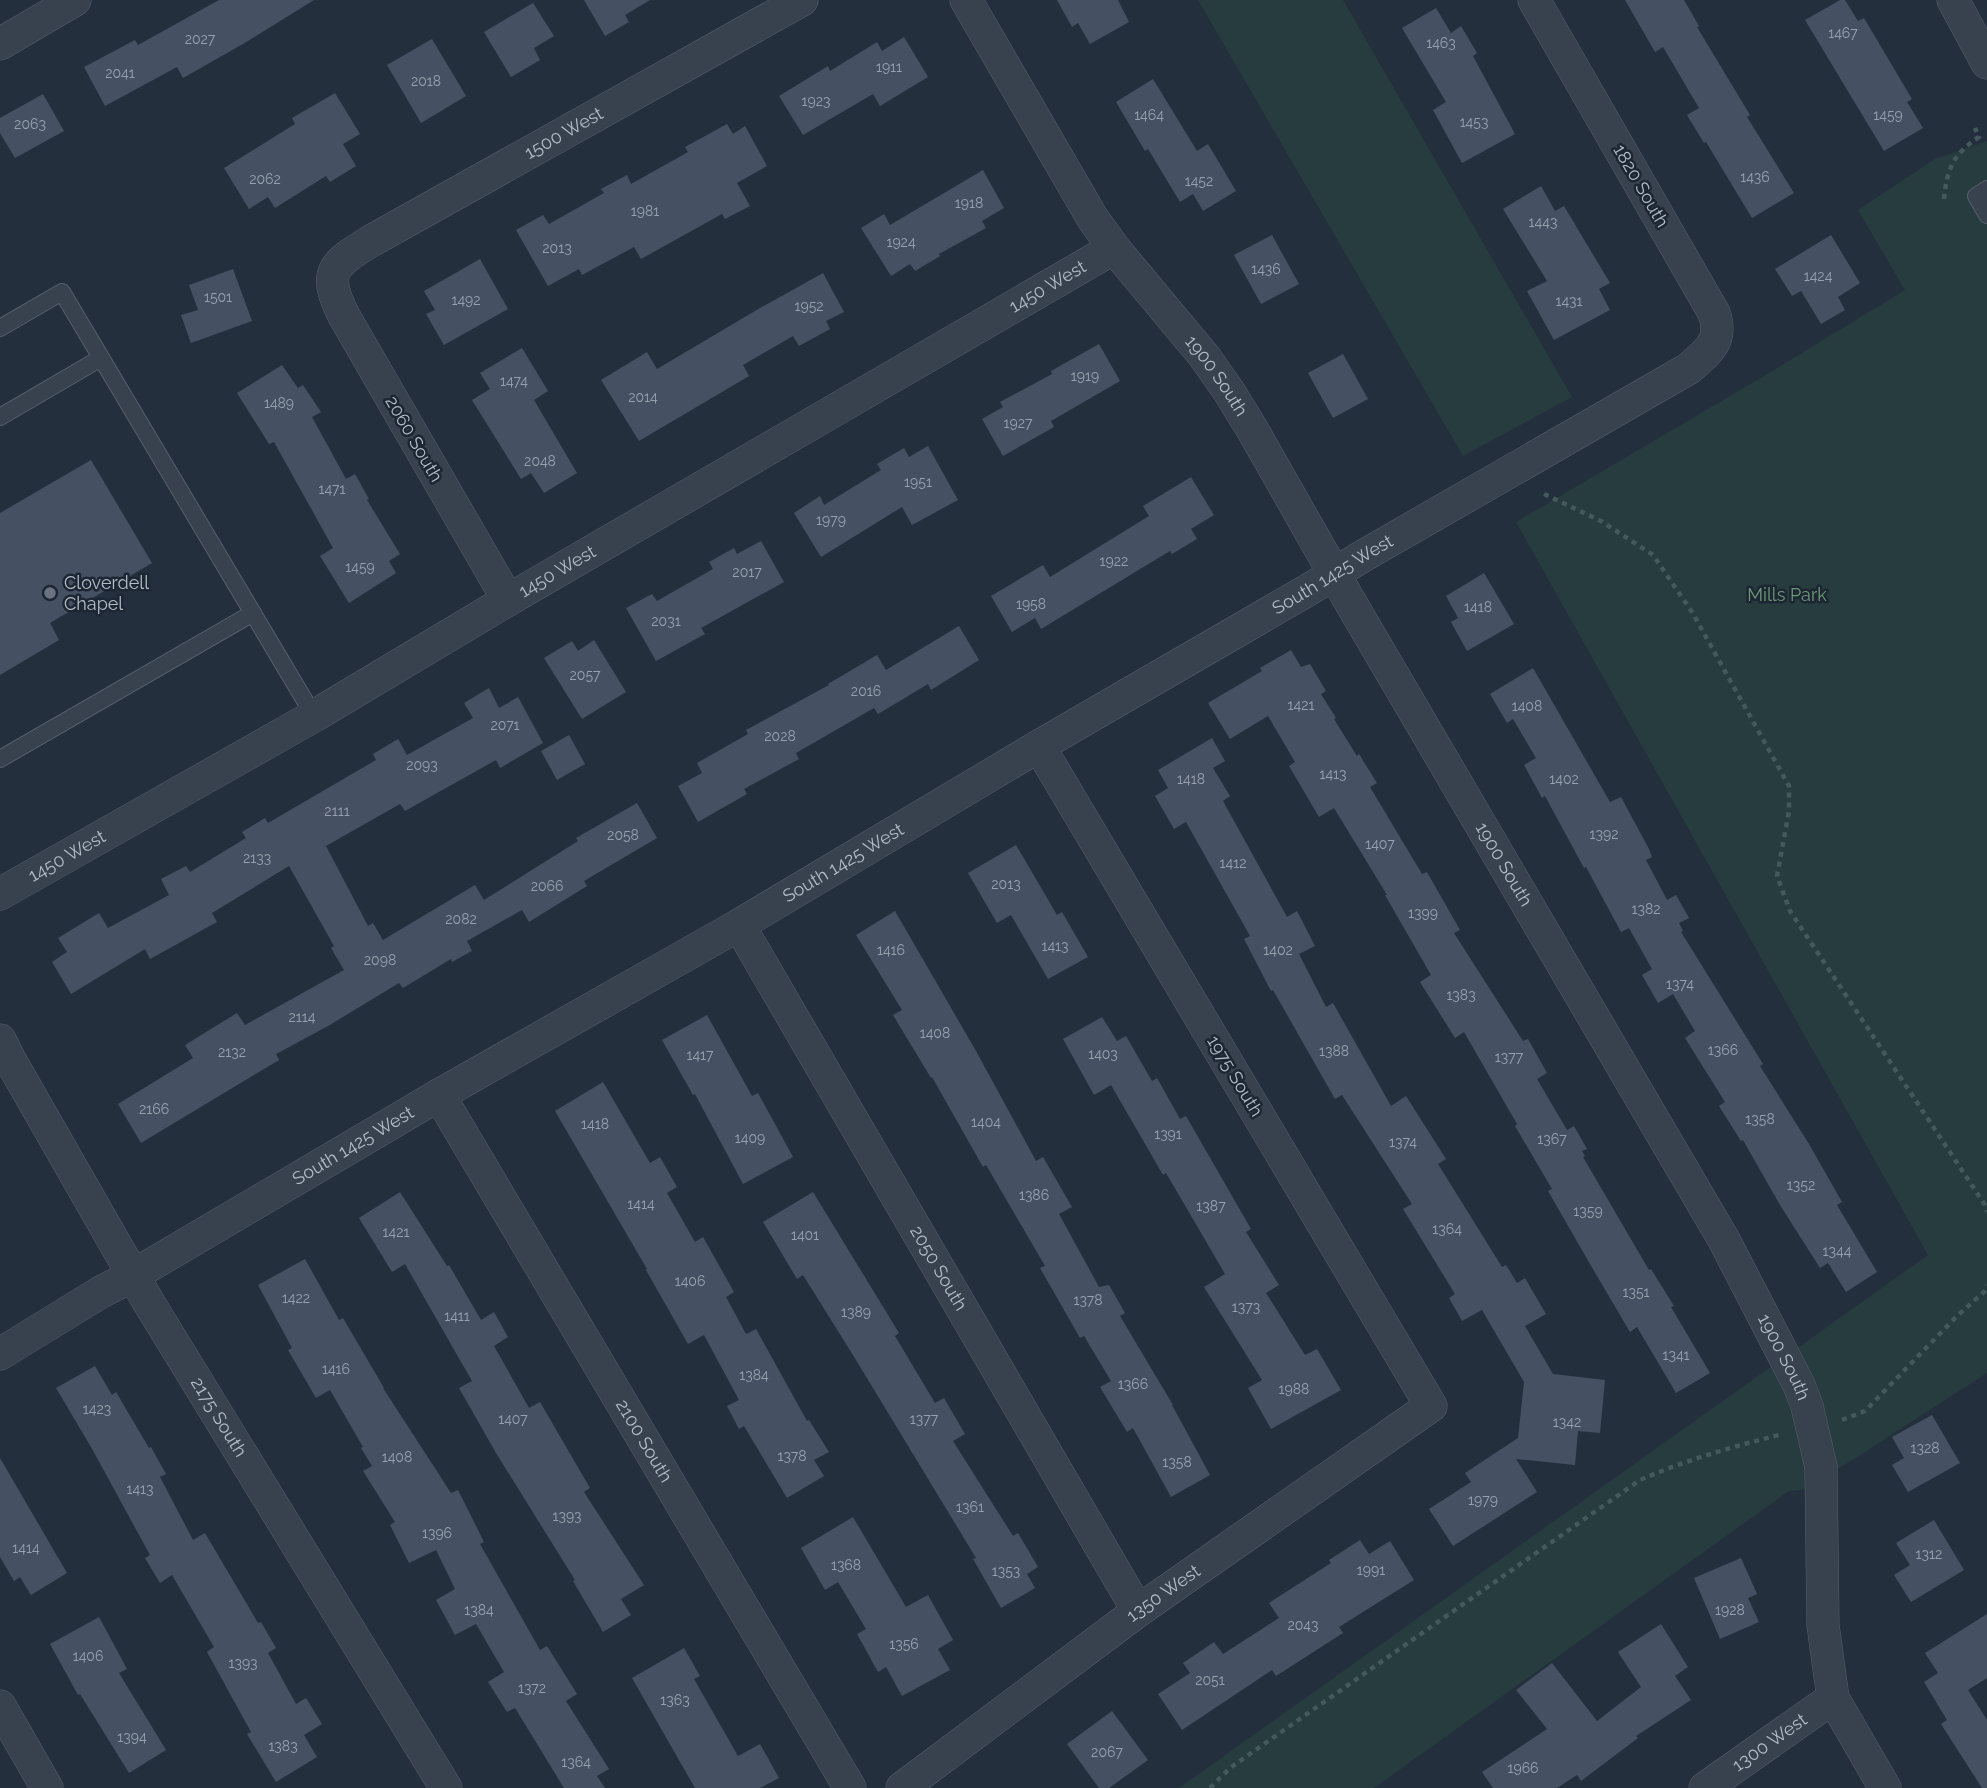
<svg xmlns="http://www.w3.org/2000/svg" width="1987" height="1788" viewBox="0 0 1987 1788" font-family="Raleway,sans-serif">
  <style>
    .green { fill: #263c3f }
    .building { fill: #455162 }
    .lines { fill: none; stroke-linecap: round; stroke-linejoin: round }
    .lane-casing { stroke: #565f6c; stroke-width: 18 }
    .street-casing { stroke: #565f6c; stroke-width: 33 }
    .path { stroke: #44595c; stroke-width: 4.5; stroke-dasharray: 5 5; stroke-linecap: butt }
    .lane { stroke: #38414e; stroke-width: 16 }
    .street { stroke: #38414e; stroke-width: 32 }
    .worship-dot { fill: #6b7280; stroke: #1d2633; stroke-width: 2.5 }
    .labels { text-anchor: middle; stroke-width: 5; stroke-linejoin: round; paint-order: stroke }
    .number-label { font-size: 14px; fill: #98a1af }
    .street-label { font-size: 18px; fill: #b4bcc9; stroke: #1d2633 }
    .poi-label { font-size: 18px; fill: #b4bcc9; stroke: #1d2633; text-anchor: start }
    .park-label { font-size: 18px; fill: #6b9a76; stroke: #1d2633 }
  </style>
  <rect width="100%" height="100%" fill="#242f3e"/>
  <!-- green -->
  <g class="green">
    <polygon points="1198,0 1343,0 1572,397 1463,456"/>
    <polygon points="1987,141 1987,1373 1851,1461 1802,1490 1789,1491 1374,1788 1179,1788 1928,1255 1516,522 1764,376 1905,290 1858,210 1935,159"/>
  </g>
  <!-- building -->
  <g class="building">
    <polygon points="219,0 314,0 243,44 183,78 177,67 105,106 84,67 135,40 138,45"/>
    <polygon points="584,0 650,0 625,15 629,22 605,36"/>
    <polygon points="1057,0 1118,0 1129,22 1090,44 1078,23 1072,27"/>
    <polygon points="1625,0 1684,0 1699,26 1697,27 1750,115 1747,117 1794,193 1752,218 1706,142 1704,143 1687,115 1699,108 1663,47 1655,52"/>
    <polygon points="1840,0 1845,0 1858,21 1864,18 1912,99 1907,102 1923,128 1884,151 1805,20"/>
    <polygon points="533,3 554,36 534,48 540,60 511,77 484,32"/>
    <polygon points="1436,8 1451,33 1461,26 1477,53 1473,56 1515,134 1462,163 1433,110 1446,102 1402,28"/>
    <polygon points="904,37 928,77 880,106 873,94 803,135 779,96 828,66 830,71 877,42 882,51"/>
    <polygon points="432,39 466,96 421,123 387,65"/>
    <polygon points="1153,79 1197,151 1208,144 1236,191 1203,211 1193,194 1180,202 1148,149 1145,151 1116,102"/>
    <polygon points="335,93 360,134 343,144 356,166 330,182 326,176 275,208 268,197 249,209 224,168 295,124 292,118"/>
    <polygon points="43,94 64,131 15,158 0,133 0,118"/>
    <polygon points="727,124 733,134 745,126 767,166 737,183 750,206 725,219 722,214 641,259 634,247 582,275 579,269 548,286 516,230 543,215 549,224 604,193 601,189 627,175 631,184 688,152 685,147"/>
    <polygon points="983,170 1004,208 982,221 986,228 939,254 940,256 915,271 910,264 891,276 861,228 884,214 890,225"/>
    <polygon points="1541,186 1555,211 1564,206 1610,283 1599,289 1610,310 1554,340 1527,291 1547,281 1503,209"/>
    <polygon points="1272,235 1299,284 1261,304 1234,255"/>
    <polygon points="1831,235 1860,283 1838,297 1845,310 1821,324 1801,291 1792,296 1775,269"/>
    <polygon points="480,259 508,309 444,345 426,314 435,310 424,291"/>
    <polygon points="233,269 252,321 191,343 181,315 198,310 189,285"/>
    <polygon points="823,273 844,312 826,321 830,329 799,346 793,336 743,365 749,376 639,441 601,380 647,352 657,369 760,308"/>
    <polygon points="1099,344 1120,381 1051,421 1054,427 1003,456 982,419 1003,407 1000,402 1052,374 1051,371"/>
    <polygon points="522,348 548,391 534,400 577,473 544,493 531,473 521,479 472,400 490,389 480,373"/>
    <polygon points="1343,354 1368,399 1333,418 1308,373"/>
    <polygon points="282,365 298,388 303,385 321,412 312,417 346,479 355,474 369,499 367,500 400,554 389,561 396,573 349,603 320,556 333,548 274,442 269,444 237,393"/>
    <polygon points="928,446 958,500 912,525 902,507 821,557 794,513 820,496 824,505 881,470 877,464 904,448 909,457"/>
    <polygon points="91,460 152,563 50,623 59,640 0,675 0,513"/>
    <polygon points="1191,477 1214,515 1191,529 1197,539 1172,554 1170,551 1041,629 1035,618 1012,632 991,596 1043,565 1050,577 1149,516 1143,506"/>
    <polygon points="761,541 784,582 701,628 705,634 656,661 626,608 652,594 657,601 713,569 709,562 734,548 737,554"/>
    <polygon points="1484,573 1514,624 1467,651 1451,622 1458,618 1446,596"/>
    <polygon points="959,626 979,660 931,690 928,684 878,714 874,708 796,753 799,759 744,789 747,794 698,822 678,786 702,773 697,763 748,734 746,730 829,685 828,684 877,655 886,670"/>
    <polygon points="594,640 626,692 582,719 544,658 572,641 578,651"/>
    <polygon points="1291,650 1301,667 1310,664 1326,691 1321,694 1336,718 1334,719 1357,756 1359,754 1377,783 1370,787 1422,874 1427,872 1460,930 1454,933 1523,1041 1528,1039 1547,1073 1537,1079 1567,1130 1574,1126 1587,1149 1582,1151 1585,1156 1583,1157 1649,1270 1651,1269 1674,1306 1671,1307 1710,1373 1676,1393 1637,1327 1630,1332 1590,1264 1548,1191 1552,1189 1515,1126 1517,1124 1464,1032 1455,1038 1420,982 1431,975 1385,895 1387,895 1334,808 1319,817 1289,766 1295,762 1268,716 1230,739 1208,703 1262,671 1260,668"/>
    <polygon points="1533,668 1610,802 1621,797 1649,849 1652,857 1646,860 1667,900 1676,895 1689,918 1679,923 1683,931 1681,932 1763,1064 1760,1066 1809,1144 1842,1202 1837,1205 1877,1272 1846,1292 1828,1263 1820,1268 1780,1205 1743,1140 1741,1141 1719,1106 1725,1102 1685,1038 1695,1031 1673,994 1658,1003 1642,975 1652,969 1629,928 1621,932 1586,867 1584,868 1545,796 1542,798 1524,765 1536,758 1513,719 1507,723 1490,694"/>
    <polygon points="489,688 499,708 518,697 543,743 500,768 496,760 405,811 400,804 326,846 368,926 373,923 383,940 475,885 484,900 578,841 576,838 637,803 657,838 584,881 587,886 529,922 522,910 467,941 472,951 452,962 451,959 403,988 399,983 328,1026 276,1054 279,1060 141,1143 118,1104 193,1058 185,1045 237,1013 245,1025 344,970 331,948 334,946 289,866 212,913 217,922 150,959 145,949 71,994 52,962 67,952 58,938 99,913 108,928 169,895 161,879 186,866 190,872 246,838 242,832 265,818 268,823 376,760 373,754 398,739 407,755 473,718 464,703"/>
    <polygon points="569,735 585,764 557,780 541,751"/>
    <polygon points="1212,738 1225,761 1213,768 1230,796 1223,801 1287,917 1297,911 1315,946 1299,954 1326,1007 1333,1003 1391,1106 1406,1096 1446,1159 1438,1164 1502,1267 1506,1265 1517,1283 1525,1278 1546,1314 1525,1326 1553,1374 1605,1380 1600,1433 1578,1431 1575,1465 1516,1459 1537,1492 1453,1546 1429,1509 1471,1482 1465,1473 1518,1438 1524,1382 1482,1310 1462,1321 1449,1298 1455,1294 1403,1209 1412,1204 1342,1095 1335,1099 1273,990 1271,991 1244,939 1250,936 1186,822 1174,829 1155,796 1168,788 1158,770"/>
    <polygon points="1016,845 1057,915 1062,912 1088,957 1048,979 1011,915 997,923 968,873"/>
    <polygon points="895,911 976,1051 1036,1161 1043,1157 1072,1207 1059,1214 1099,1287 1109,1285 1125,1313 1120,1316 1173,1405 1172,1405 1210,1475 1171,1497 1133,1428 1127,1432 1100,1387 1111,1381 1084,1336 1080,1338 1040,1268 1045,1266 986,1165 983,1167 932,1077 931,1078 893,1015 902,1010 856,935"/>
    <polygon points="707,1015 752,1096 758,1093 793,1157 743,1184 695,1094 693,1095 662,1040"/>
    <polygon points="1102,1017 1117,1041 1126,1036 1152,1081 1157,1078 1180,1119 1186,1116 1251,1229 1246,1232 1279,1285 1266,1293 1305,1355 1317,1349 1341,1390 1271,1429 1248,1388 1262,1380 1204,1287 1225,1274 1166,1173 1163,1175 1111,1085 1094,1095 1063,1039"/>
    <polygon points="603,1082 650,1163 660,1157 677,1187 667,1193 695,1242 703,1237 734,1292 726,1297 746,1334 756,1329 807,1421 809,1420 829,1452 814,1460 824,1476 787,1498 744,1426 739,1429 727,1406 739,1400 704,1335 688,1344 646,1270 647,1269 555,1111"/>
    <polygon points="400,1192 447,1266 449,1265 481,1320 494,1312 508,1337 494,1346 529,1408 540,1402 590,1488 584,1492 644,1585 621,1599 631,1615 603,1632 573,1581 575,1580 496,1453 459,1388 472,1381 405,1264 392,1272 359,1218"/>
    <polygon points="813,1192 899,1333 895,1336 935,1403 944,1398 965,1434 953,1441 1013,1536 1018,1533 1038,1567 1027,1574 1035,1588 1001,1608 973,1559 976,1558 856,1360 803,1275 797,1279 763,1222"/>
    <polygon points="305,1259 339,1320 343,1318 384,1388 383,1388 451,1493 458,1490 484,1542 480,1544 540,1650 547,1646 577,1694 566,1701 609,1769 597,1776 605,1788 564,1788 515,1708 507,1712 488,1682 504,1672 476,1624 455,1635 436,1600 455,1589 436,1550 409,1563 390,1525 395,1522 363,1471 372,1466 361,1448 363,1447 330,1390 316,1398 288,1350 292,1348 258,1285"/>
    <polygon points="95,1366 112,1395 116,1392 149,1448 151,1447 166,1474 160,1477 193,1540 205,1533 258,1623 261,1622 276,1648 268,1653 296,1704 306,1698 322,1724 304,1735 317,1757 276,1782 247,1734 251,1732 207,1652 214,1647 172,1575 160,1583 145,1558 150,1555 91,1447 56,1388"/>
    <polygon points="1932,1415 1960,1463 1908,1492 1892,1465 1904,1458 1892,1437"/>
    <polygon points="0,1458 67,1573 31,1595 20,1577 14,1581 0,1557"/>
    <polygon points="853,1517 906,1607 928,1595 953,1640 938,1649 950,1670 902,1696 886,1667 878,1672 857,1634 866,1629 838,1582 825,1590 801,1548"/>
    <polygon points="1934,1520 1964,1570 1911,1602 1894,1575 1910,1565 1896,1543"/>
    <polygon points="1360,1540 1369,1554 1390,1541 1414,1580 1339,1627 1343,1633 1276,1676 1272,1670 1182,1730 1158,1694 1190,1673 1183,1663 1214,1642 1223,1654 1279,1618 1269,1603 1331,1563 1329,1560"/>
    <polygon points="1741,1558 1757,1594 1748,1598 1759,1622 1720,1639 1694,1578"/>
    <polygon points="1987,1614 1987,1678 1968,1690 1987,1720 1987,1788 1982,1788 1941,1724 1947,1720 1924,1682 1938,1673 1925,1653"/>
    <polygon points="99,1617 127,1669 119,1673 166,1750 129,1773 80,1694 78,1695 50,1644"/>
    <polygon points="1661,1624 1688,1667 1675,1676 1691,1700 1636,1736 1638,1738 1581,1781 1577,1775 1557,1788 1493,1788 1482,1772 1547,1729 1516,1690 1552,1663 1597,1721 1641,1687 1618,1652"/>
    <polygon points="684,1648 700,1676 694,1679 738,1756 760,1744 779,1778 760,1788 695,1788 632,1678"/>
    <polygon points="1112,1711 1148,1760 1109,1788 1099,1788 1067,1744"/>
  </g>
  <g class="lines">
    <defs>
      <g id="lane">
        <polyline points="1987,189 1976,196 1987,215"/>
        <polyline points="0,328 62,292 314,716"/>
        <polyline points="0,417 101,358"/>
        <polyline points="0,759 253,613"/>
      </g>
      <g id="street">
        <path id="s1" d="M966 0 1093 219 1114 248 1204 356 1228 390 1252 429 1352 605 1724 1240 1799 1385 1807 1406 1821 1467 1823 1625 1833 1698 1885 1788"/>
        <polyline points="1953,0 1987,63"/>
        <polyline points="0,44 75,0"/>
        <path id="s2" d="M508 600 344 316C322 272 332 265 371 241L802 0"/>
        <path id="s3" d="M0 894 314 716 508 600 1114 248"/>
        <path id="s4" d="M739 925 1138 1611"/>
        <path id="s5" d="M0 1040 10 1060 149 1303 446 1788"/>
        <path id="s6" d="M439 1095 850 1788"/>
        <path id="s7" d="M0 1354 101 1292 132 1276 439 1095 739 925 1039 746 1308 590 1363 556 1688 369C1708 352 1724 341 1714 313L1534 0"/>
        <polyline points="0,1706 47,1788"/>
        <path id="s8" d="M902 1788 1138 1611 1431 1406 1039 746"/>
        <path id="s9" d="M1705 1788 1833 1698"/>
      </g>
    </defs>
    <!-- lane casing -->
    <use href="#lane" class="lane-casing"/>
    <!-- street casing -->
    <use href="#street" class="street-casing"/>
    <!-- path -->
    <g class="path">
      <path d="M1944 199C1947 169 1953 154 1979 137L1975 128"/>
      <polyline points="1544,494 1601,521 1653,555 1692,612 1789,786 1789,811 1777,876 1790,911 1985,1205 1987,1212"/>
      <polyline points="1842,1420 1865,1411 1957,1316 1985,1291 1987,1285"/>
      <path d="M1210 1788 1230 1768 1640 1480C1686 1460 1734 1446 1783 1434"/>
    </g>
    <!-- lane -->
    <use href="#lane" class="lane"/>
    <!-- street -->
    <use href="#street" class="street"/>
  </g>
  <!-- markers -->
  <circle class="worship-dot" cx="50" cy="593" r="7"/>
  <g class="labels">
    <!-- number labels -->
    <g class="number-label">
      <text x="1843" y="38">1467</text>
      <text x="200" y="44">2027</text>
      <text x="1441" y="48">1463</text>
      <text x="889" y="72">1911</text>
      <text x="120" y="78">2041</text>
      <text x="426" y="86">2018</text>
      <text x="816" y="106">1923</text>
      <text x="1149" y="120">1464</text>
      <text x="1888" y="120">1459</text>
      <text x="1474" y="127">1453</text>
      <text x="30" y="129">2063</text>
      <text x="1755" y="182">1436</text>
      <text x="265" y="184">2062</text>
      <text x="1199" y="186">1452</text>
      <text x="969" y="208">1918</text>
      <text x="645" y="216">1981</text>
      <text x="1543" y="227">1443</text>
      <text x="901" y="247">1924</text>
      <text x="557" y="253">2013</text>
      <text x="1266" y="274">1436</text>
      <text x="1818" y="281">1424</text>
      <text x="218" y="302">1501</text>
      <text x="466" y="305">1492</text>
      <text x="1569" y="306">1431</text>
      <text x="809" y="311">1952</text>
      <text x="1085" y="381">1919</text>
      <text x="514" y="386">1474</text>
      <text x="643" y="402">2014</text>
      <text x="279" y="408">1489</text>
      <text x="1018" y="428">1927</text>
      <text x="540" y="466">2048</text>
      <text x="918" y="487">1951</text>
      <text x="332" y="494">1471</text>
      <text x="831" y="525">1979</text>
      <text x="1114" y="566">1922</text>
      <text x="360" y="572">1459</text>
      <text x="747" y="577">2017</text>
      <text x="1031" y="609">1958</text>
      <text x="1478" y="612">1418</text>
      <text x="666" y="626">2031</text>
      <text x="585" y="680">2057</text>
      <text x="866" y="696">2016</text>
      <text x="1301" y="710">1421</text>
      <text x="1527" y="711">1408</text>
      <text x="505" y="730">2071</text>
      <text x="780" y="741">2028</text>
      <text x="422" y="770">2093</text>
      <text x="1333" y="779">1413</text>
      <text x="1191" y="784">1418</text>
      <text x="1564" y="784">1402</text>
      <text x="337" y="816">2111</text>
      <text x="1604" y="839">1392</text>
      <text x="623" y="840">2058</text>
      <text x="1380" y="849">1407</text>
      <text x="257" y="863">2133</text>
      <text x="1233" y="868">1412</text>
      <text x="1006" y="889">2013</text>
      <text x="547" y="891">2066</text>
      <text x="1646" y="914">1382</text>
      <text x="1423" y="918">1399</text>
      <text x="461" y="924">2082</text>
      <text x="1055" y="951">1413</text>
      <text x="891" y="955">1416</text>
      <text x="1278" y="955">1402</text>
      <text x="380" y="965">2098</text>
      <text x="1680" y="989">1374</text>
      <text x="1461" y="1000">1383</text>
      <text x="302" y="1022">2114</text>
      <text x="935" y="1038">1408</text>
      <text x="1723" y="1055">1366</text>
      <text x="1334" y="1056">1388</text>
      <text x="232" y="1057">2132</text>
      <text x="1103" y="1059">1403</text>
      <text x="700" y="1060">1417</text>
      <text x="1509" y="1062">1377</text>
      <text x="154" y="1114">2166</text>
      <text x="1760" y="1124">1358</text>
      <text x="986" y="1127">1404</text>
      <text x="595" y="1129">1418</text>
      <text x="1168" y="1139">1391</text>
      <text x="750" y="1143">1409</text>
      <text x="1552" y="1144">1367</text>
      <text x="1403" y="1147">1374</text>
      <text x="1801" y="1190">1352</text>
      <text x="1034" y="1200">1386</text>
      <text x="641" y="1209">1414</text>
      <text x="1211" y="1211">1387</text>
      <text x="1588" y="1216">1359</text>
      <text x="1447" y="1234">1364</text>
      <text x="396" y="1237">1421</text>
      <text x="805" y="1240">1401</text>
      <text x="1837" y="1256">1344</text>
      <text x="690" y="1286">1406</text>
      <text x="1636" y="1297">1351</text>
      <text x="296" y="1303">1422</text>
      <text x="1088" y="1305">1378</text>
      <text x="1246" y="1312">1373</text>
      <text x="856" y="1317">1389</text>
      <text x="457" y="1321">1411</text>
      <text x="1676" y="1360">1341</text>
      <text x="336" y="1374">1416</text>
      <text x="754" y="1380">1384</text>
      <text x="1133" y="1389">1366</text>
      <text x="1294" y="1394">1988</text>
      <text x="97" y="1414">1423</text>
      <text x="513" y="1424">1407</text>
      <text x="924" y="1424">1377</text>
      <text x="1567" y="1427">1342</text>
      <text x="1925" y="1453">1328</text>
      <text x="792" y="1461">1378</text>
      <text x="397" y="1462">1408</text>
      <text x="1177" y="1467">1358</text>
      <text x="140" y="1494">1413</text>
      <text x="1483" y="1505">1979</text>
      <text x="970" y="1512">1361</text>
      <text x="567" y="1521">1393</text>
      <text x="437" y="1538">1396</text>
      <text x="26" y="1553">1414</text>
      <text x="1929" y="1559">1312</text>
      <text x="846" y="1570">1368</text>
      <text x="1371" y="1575">1991</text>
      <text x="1006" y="1576">1353</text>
      <text x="479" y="1615">1384</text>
      <text x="1730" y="1615">1928</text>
      <text x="1303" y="1630">2043</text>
      <text x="904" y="1649">1356</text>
      <text x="88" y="1661">1406</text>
      <text x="243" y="1668">1393</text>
      <text x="1210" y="1685">2051</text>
      <text x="532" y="1693">1372</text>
      <text x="675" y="1705">1363</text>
      <text x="132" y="1742">1394</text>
      <text x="283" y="1751">1383</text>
      <text x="1107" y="1757">2067</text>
      <text x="576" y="1767">1364</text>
      <text x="1523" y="1773">1966</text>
    </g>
    <!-- street labels -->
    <g class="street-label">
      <text dy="6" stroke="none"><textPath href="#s2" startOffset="644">1500 West</textPath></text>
      <text transform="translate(1641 186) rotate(60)" y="6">1820 South</text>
      <text dy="6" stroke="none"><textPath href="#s3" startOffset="1211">1450 West</textPath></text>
      <text dy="6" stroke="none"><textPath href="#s1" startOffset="453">1900 South</textPath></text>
      <text transform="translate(414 439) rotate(60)" y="6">2060 South</text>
      <text dy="6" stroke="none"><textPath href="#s3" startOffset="644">1450 West</textPath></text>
      <text dy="6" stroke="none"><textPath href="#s7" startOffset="1544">South 1425 West</textPath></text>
      <text dy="6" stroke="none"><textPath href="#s3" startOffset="77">1450 West</textPath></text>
      <text dy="6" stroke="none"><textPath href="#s7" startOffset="976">South 1425 West</textPath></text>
      <text dy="6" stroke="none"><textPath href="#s1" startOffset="1020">1900 South</textPath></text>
      <text transform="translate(1235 1076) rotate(59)" y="6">1975 South</text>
      <text dy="6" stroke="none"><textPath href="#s7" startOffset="410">South 1425 West</textPath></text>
      <text dy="6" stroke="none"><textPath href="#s4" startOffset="397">2050 South</textPath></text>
      <text dy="6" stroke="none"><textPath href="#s1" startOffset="1587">1900 South</textPath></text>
      <text dy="6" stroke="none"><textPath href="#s5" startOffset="436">2175 South</textPath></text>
      <text dy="6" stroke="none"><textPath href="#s6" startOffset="402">2100 South</textPath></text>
      <text dy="6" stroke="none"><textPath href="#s8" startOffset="326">1350 West</textPath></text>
      <text dy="6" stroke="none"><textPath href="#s9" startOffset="79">1300 West</textPath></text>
    </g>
    <!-- poi labels -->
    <g class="poi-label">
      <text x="64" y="589">Cloverdell<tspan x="64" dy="21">Chapel</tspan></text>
    </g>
    <!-- park labels -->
    <g class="park-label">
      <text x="1787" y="601">Mills Park</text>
    </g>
  </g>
</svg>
